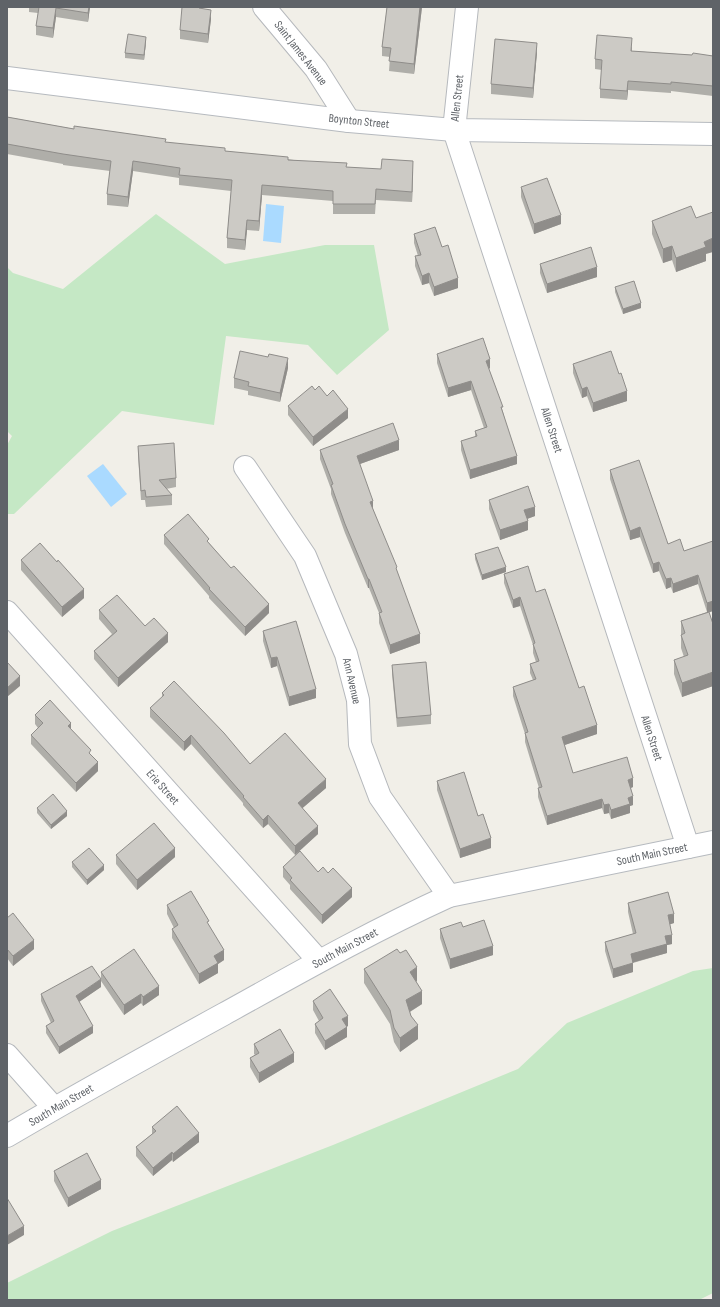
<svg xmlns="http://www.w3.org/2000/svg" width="720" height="1307" viewBox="0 0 720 1307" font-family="'Sofia Sans Condensed',sans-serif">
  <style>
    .green { fill: #c5e8c5 }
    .water { fill: #aadaff }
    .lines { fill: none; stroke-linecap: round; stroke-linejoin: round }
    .street-casing { stroke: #b5b8bc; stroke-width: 24 }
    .secondary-casing { stroke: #b6babf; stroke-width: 24 }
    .street { stroke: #fff; stroke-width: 22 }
    .secondary { stroke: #fff; stroke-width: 22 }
    .wall { fill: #afaea9 }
    .shaded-wall { fill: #8f8d8a }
    .building { fill: #cccac5; stroke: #8f8d8a }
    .labels { text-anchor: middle; stroke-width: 3; stroke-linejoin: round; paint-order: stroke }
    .street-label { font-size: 12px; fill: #5f6368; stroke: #fff }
  </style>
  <rect width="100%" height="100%" fill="#f1efe8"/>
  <!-- green -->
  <g class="green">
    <polygon points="156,214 225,264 325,245 374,245 389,330 337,375 308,345 226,336 214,425 122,411 14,514 7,514 7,445 12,436 7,431 7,267 13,273 63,289"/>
    <polygon points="713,968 713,1293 699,1300 7,1300 7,1283 112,1231 333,1145 518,1069 567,1023 693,971"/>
  </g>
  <!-- water -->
  <g class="water">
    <polygon points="266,204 284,206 281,243 263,241"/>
    <polygon points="103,464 127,494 111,507 87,476"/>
  </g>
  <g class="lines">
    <defs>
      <g id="street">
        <polyline points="264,7 316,69 349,121"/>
        <polyline points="467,7 454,130 688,847"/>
        <polyline points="245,467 305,556 346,654 358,700 360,744 380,797 449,896"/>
        <polyline points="7,612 319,961"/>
        <polyline points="7,1055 54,1108"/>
      </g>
      <g id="secondary">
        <polyline points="7,78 349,121 454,130 713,134"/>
        <path d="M7 1136C78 1094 151 1054 224 1014 298 973 372 931 449 896L713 842"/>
      </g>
    </defs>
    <!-- street casing -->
    <use href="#street" class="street-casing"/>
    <!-- secondary casing -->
    <use href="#secondary" class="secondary-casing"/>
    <!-- street -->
    <use href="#street" class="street"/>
    <!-- secondary -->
    <use href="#secondary" class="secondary"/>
  </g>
  <!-- wall -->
  <g class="wall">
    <polygon points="29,7 90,7 88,22 56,17 53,38 36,35 36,26 38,13 29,12"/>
    <polygon points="201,7 201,8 211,19 208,43 180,39 180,30"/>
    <polygon points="387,7 422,7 414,74 389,71 390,57 382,56 382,47"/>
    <polygon points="146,42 144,60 125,58 125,53"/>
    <polygon points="632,47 632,51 692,55 713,56 713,96 671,91 671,93 628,90 627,100 600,98 600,89 602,70 595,69 595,59"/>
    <polygon points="537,52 533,98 491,94 491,84"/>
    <polygon points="7,117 74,129 225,151 347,167 413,172 412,202 376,200 375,214 333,214 333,201 262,195 259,231 247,230 245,250 227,248 227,238 231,191 179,185 179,178 133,171 128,207 107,205 107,194 110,171 63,165 63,164 7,154"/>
    <polygon points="521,187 561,224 534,234 521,197"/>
    <polygon points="652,221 706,254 706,261 676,272 672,260 663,263 652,234"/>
    <polygon points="414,234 442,247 458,288 434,296 429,283 422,285 415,266 415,256 418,256 414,243"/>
    <polygon points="540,264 597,277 547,293 540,273"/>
    <polygon points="615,287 641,308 623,314 615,292"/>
    <polygon points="437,354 490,368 489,369 503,412 517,464 470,479 461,450 461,441 475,437 475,431 484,428 471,390 448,397 437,363"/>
    <polygon points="573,364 619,374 627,401 593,412 587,396 582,398 573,373"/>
    <polygon points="288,368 280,402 248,395 248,391 234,388 234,378"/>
    <polygon points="315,390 327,396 348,418 313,446 288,415 288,406"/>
    <polygon points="138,446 176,478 176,487 166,489 172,495 172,505 146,507 145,500 141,500 138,456"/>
    <polygon points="320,450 399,450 360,464 373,509 397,571 420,643 390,654 379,623 379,613 369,588 368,588 345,533 331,494 331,489 320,459"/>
    <polygon points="610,470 668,544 684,551 713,541 713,611 709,612 713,624 713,686 682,697 674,674 674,660 684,657 681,648 681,621 707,612 698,584 673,593 671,587 666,589 659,571 653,573 640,537 630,540 610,479"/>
    <polygon points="489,500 535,516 527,519 528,530 500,540 489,509"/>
    <polygon points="164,535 209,543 269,613 245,636 209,598 209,596 164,544"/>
    <polygon points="475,554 506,572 482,580 475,559"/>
    <polygon points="21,560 84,598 62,617 21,570"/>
    <polygon points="504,574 536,592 579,688 597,734 564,745 573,773 633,787 631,788 633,805 630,806 630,813 611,819 609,813 604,814 602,808 547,825 538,797 538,788 539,788 525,742 525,734 513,696 513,687 533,680 530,673 530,664 536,662 533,653 533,645 520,606 513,608 504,583"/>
    <polygon points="99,610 168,642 118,687 94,659 94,651 112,634 99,619"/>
    <polygon points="263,631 316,698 289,706 277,666 271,668 263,641"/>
    <polygon points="392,665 431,715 431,724 397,727 392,674"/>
    <polygon points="162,693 250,764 326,788 302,808 318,834 295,855 268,824 263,828 243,805 243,803 191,744 184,751 150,717 150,708 162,698"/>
    <polygon points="35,715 71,729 91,755 98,771 76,792 31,744 31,735 38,728 35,724"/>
    <polygon points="437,781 478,816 491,848 460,858 437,790"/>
    <polygon points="37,808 67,816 51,829 37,813"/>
    <polygon points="116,855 175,857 137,890 116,864"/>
    <polygon points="72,862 104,870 87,885 72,867"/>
    <polygon points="283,867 328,873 352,897 322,924 290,889 290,885 283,877"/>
    <polygon points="628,903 674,923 670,924 672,944 667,945 667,953 633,963 633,972 613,978 605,951 605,942 633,934 628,912"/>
    <polygon points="167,905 209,925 224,960 218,964 218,973 199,984 172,938 172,929 174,928 167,914"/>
    <polygon points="7,918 34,949 13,966 7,958"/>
    <polygon points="463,927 493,955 450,969 440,938 440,929"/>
    <polygon points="364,969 417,981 416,982 422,1004 410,1012 418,1039 400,1052 394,1042 390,1024 364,983"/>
    <polygon points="101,972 159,995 143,1006 141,1003 124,1015 101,981"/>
    <polygon points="101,987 79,1002 93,1033 59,1054 46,1033 46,1026 51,1023 41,1001 41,994"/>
    <polygon points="313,1001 348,1026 347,1026 347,1037 325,1050 315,1033 315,1024 319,1021 313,1010"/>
    <polygon points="254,1044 294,1062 259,1083 250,1067 250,1058 255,1055 254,1054"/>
    <polygon points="152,1127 199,1142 173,1162 172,1160 153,1176 136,1156 136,1147 152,1134"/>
    <polygon points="54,1171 101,1189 68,1207 54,1181"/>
  </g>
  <!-- shaded-wall -->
  <g class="shaded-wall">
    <polygon points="89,7 90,7 88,22 88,13"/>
    <polygon points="420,7 422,7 414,74 414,64"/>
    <polygon points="56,8 56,17 53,38 53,28"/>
    <polygon points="211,10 211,19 208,43 208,34"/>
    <polygon points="146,37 146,42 144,60 144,55"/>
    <polygon points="537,43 537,52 533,98 533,88"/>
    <polygon points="628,81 628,90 627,100 627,91"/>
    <polygon points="133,161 133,171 128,207 128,197"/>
    <polygon points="413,161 413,172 412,202 412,192"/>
    <polygon points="262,185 262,195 259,231 259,221"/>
    <polygon points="561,215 561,224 534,234 534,224"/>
    <polygon points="247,220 247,230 245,250 245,240"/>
    <polygon points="713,238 713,252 706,254 706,261 676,272 676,258 704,242"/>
    <polygon points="672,246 672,260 663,263 663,249"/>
    <polygon points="597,267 597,277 547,293 547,284"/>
    <polygon points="429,273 429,283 422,285 422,276"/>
    <polygon points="458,278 458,288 434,296 434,287"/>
    <polygon points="641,303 641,308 623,314 623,309"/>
    <polygon points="288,358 288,368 280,402 280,393"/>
    <polygon points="490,359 490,368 486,370 486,361"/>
    <polygon points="471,381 471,390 448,397 448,388"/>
    <polygon points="587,387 587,396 582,398 582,389"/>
    <polygon points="627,391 627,401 593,412 593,403"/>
    <polygon points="348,409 348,418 313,446 313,437"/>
    <polygon points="399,440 399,450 357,465 357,456"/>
    <polygon points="517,456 517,464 470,479 470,470"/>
    <polygon points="373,501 373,510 370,502"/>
    <polygon points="535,507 535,516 524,520 524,510"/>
    <polygon points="528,521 528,530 500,540 500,530"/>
    <polygon points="640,527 640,537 630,540 630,531"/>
    <polygon points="659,562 659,571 653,573 653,564"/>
    <polygon points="506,567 506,572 482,580 482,575"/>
    <polygon points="698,575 698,584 673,593 673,584"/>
    <polygon points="671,578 671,587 666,589 666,579"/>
    <rect x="368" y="579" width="1" height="9"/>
    <polygon points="84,589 84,598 62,617 62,607"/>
    <polygon points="520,597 520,606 513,608 513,600"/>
    <polygon points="713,601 713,611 707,613 707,603"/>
    <polygon points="269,604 269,613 245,636 245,627"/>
    <polygon points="168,633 168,642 118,687 118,678"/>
    <polygon points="420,634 420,643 390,654 390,645"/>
    <polygon points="277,657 277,666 271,668 271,658"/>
    <polygon points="713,672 713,686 682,697 682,683"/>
    <polygon points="20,676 20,686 7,697 7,688"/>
    <polygon points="316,689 316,698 289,706 289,697"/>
    <polygon points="71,723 71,732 68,726"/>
    <polygon points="597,725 597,734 562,746 562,737"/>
    <polygon points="191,735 191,744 184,751 184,742"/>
    <polygon points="98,762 98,771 76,792 76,783"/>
    <polygon points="633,778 633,787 628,789 628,780"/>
    <polygon points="326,779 326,788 298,812 298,803"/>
    <polygon points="633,796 633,805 630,806 630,813 611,819 611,810 628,798"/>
    <polygon points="602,799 602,808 547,825 547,816"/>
    <polygon points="609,804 609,813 604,814 604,805"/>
    <polygon points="67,811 67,816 51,829 51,825"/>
    <polygon points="268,815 268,824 263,828 263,820"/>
    <polygon points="318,826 318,834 295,855 295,846"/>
    <polygon points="491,838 491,848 460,858 460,849"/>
    <polygon points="175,848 175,857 137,890 137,880"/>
    <polygon points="104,865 104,870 87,885 87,880"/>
    <polygon points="352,888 352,897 322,924 322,915"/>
    <polygon points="674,914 674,923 668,925 668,915"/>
    <polygon points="672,935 672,944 667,945 667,953 631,963 631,954 665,936"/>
    <polygon points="34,940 34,949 13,966 13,956"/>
    <polygon points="493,946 493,955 450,969 450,959"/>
    <polygon points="224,950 224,960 218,964 218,973 199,984 199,974 214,956"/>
    <polygon points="633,963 633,972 613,978 613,969"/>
    <polygon points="417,967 417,981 410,985 410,972"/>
    <polygon points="101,979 101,987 76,1004 76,996"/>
    <polygon points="159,986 159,995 143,1006 143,997"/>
    <polygon points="422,991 422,1004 406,1014 406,1000"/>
    <polygon points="141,994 141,1003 124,1015 124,1005"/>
    <polygon points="348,1016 348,1026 342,1029 342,1019"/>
    <polygon points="418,1025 418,1039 400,1052 400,1038"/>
    <polygon points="93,1026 93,1033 59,1054 59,1047"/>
    <polygon points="347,1027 347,1037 325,1050 325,1041"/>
    <polygon points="294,1053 294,1062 259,1083 259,1073"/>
    <polygon points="199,1133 199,1142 173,1162 173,1154"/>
    <polygon points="172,1152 172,1160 153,1176 153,1168"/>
    <polygon points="101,1180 101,1189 68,1207 68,1198"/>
    <polygon points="24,1226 24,1235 7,1245 7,1236"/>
  </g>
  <!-- building -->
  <g class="building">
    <polygon points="39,7 89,7 88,13 56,8 53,28 36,26"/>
    <polygon points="182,7 200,7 199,8 211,10 208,34 180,30"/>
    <polygon points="387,7 420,7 414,64 389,61 391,48 382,47"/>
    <polygon points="128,34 146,37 144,55 125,53"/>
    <polygon points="597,35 632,38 631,51 692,55 693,53 713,56 713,86 671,82 671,84 628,81 627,91 600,89 602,60 595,59"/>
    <polygon points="495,39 537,43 533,88 491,84"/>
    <polygon points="7,117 74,129 74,126 166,139 165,142 225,148 225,151 288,157 288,160 347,163 346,167 381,169 382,159 413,161 412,192 376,189 375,204 333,204 333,191 262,185 259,221 247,220 245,240 227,238 232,180 179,175 180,168 133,161 128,197 107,194 111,161 63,154 7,144"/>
    <polygon points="547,178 561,215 534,224 521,187"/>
    <polygon points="691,206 696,218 713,212 713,238 704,242 706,247 676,258 672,246 663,249 652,221"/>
    <polygon points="435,227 442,247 448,245 458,278 434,287 429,273 422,276 415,256 421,255 414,234"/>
    <polygon points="591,247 597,267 547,284 540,264"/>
    <polygon points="634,281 641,303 623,309 615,287"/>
    <polygon points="483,338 490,359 486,361 503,407 501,407 517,456 470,470 461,441 477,436 475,431 487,427 471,381 448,388 437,354"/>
    <polygon points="240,351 268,357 269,354 288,358 280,393 248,386 249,382 234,378"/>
    <polygon points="611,351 619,374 621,373 627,391 593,403 587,387 582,389 573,364"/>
    <polygon points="312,386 315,390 319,386 327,396 333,390 348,409 313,437 288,406"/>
    <polygon points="393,423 399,440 357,456 373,501 370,502 397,567 396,568 420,634 390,645 379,613 382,612 369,579 368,579 345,524 331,485 333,484 320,450"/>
    <polygon points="174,443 176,478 159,480 172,495 146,497 145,490 141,491 138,446"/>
    <polygon points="639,460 668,544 680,539 684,551 713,541 713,601 707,603 698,575 673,584 671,578 666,579 659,562 653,564 640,527 630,531 610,470"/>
    <polygon points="528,486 535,507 524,510 528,521 500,530 489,500"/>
    <polygon points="188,514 209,539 207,541 231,568 234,566 269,604 245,627 209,589 210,588 164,535"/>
    <polygon points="40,543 57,562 58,560 84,589 62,607 21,560"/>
    <polygon points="498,547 506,567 482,575 475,554"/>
    <polygon points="528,566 536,592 545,589 579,688 584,686 597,725 562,737 573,773 627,757 633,778 628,780 633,796 628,798 630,804 611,810 609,804 604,805 602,799 547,816 538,788 542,787 525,733 528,732 513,687 536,679 530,664 539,661 533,644 535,643 520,597 513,600 504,574"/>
    <polygon points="117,595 145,626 154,618 168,633 118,678 94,651 117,631 99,610"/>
    <polygon points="709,612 713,624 713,672 682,683 674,660 688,655 681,635 685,633 681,621"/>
    <polygon points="296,621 316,689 289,697 277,657 271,658 263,631"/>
    <polygon points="7,662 20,676 7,688"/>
    <polygon points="426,662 431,715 397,718 392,665"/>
    <polygon points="174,681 224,733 250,764 285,733 326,779 298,803 318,826 295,846 268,815 263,820 243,797 244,796 191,735 184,742 150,708 164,695 162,693"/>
    <polygon points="50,700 71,723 68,726 91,750 89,753 98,762 76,783 31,735 43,723 35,715"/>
    <polygon points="464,772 478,816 483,814 491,838 460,849 437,781"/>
    <polygon points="53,794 67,811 51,825 37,808"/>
    <polygon points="154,823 175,848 137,880 116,855"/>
    <polygon points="89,848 104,865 87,880 72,862"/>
    <polygon points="300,851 318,872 323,867 328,873 333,868 352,888 322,915 290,880 292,878 283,867"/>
    <polygon points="191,891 209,921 207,922 224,950 214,956 218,963 199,974 172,929 178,925 167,905"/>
    <polygon points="668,892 674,914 668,915 672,935 665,936 667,944 631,954 633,963 613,969 605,942 636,933 628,903"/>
    <polygon points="13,913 34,940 13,956 7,949 7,918"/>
    <polygon points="484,920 493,946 450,959 440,929 461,922 463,927"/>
    <polygon points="134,949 159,986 143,997 141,994 124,1005 101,972"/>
    <polygon points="397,949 400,953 406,950 417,967 410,972 422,991 406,1000 411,1016 418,1025 400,1038 394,1028 390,1010 364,969"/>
    <polygon points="92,966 101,979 76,996 93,1026 59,1047 46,1026 54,1021 41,994"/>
    <polygon points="330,989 348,1016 342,1019 347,1027 325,1041 315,1024 323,1018 313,1001"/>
    <polygon points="280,1029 294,1053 259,1073 250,1058 259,1053 254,1044"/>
    <polygon points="177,1106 199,1133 173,1154 172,1152 153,1168 136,1147 156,1131 152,1127"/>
    <polygon points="87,1153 101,1180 68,1198 54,1171"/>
    <polygon points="7,1198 24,1226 7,1236"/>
  </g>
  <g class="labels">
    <!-- street labels -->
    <g class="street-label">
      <text transform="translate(301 53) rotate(52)" y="4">Saint James Avenue</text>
      <text transform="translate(457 98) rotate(-84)" y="4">Allen Street</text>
      <text transform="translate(359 121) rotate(6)" y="4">Boynton Street</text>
      <text transform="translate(552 430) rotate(72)" y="4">Allen Street</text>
      <text transform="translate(352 681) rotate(77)" y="4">Ann Avenue</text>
      <text transform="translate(652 738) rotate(72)" y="4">Allen Street</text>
      <text transform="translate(163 787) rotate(48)" y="4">Erie Street</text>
      <text transform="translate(652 854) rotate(-12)" y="4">South Main Street</text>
      <text transform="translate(345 948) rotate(-28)" y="4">South Main Street</text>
      <text transform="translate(61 1105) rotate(-30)" y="4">South Main Street</text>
    </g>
  </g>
  <!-- border -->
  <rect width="720" height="1307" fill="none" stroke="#5f6368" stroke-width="16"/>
</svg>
